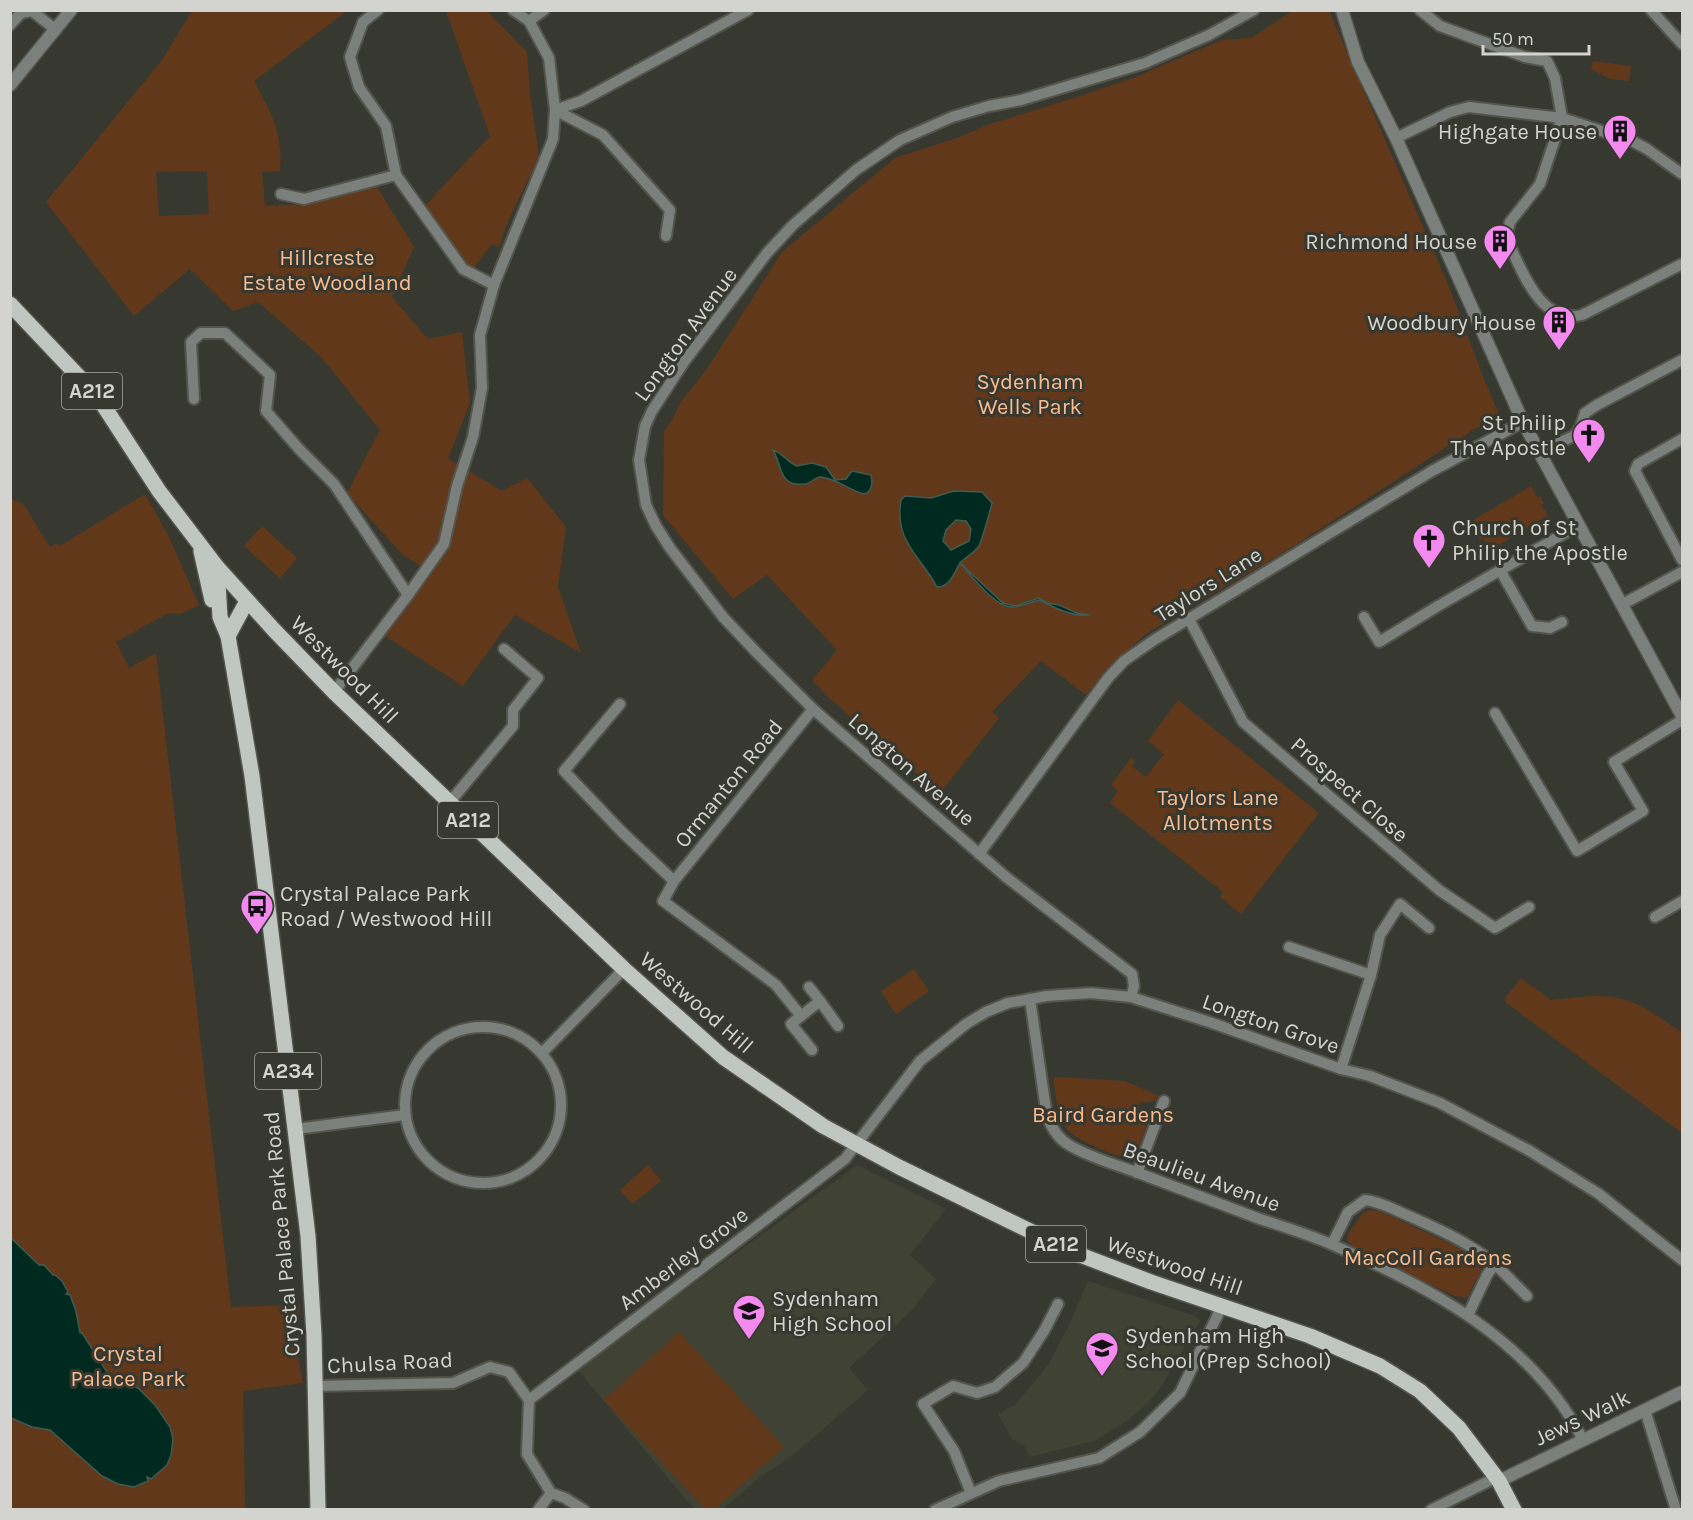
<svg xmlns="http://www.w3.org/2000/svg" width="1693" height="1520" viewBox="0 0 1693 1520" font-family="Karla,sans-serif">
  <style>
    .built { fill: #404234 }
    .green { fill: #613819; fill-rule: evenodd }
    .water { fill: #002920; stroke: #3f5c54; stroke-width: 1.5; fill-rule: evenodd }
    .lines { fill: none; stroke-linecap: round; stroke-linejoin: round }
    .minor-casing { stroke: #53554d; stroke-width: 14 }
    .tertiary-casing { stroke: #53554d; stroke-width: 15 }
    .primary-casing { stroke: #53554d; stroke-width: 18 }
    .minor { stroke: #7c807c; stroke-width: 10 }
    .tertiary { stroke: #7c807c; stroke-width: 12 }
    .primary { stroke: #c0c7c0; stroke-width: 15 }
    .labels { text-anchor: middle; stroke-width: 6; stroke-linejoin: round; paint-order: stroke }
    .shield { fill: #373931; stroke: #a4a6a0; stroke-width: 1.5 }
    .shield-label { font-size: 21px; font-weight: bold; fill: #d3d4cf }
    .poi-label { font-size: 22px; fill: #d3d4cf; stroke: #373931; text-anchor: end }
    .park-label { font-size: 22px; fill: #fabb8e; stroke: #373931 }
    .street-label { font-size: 22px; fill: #d3d4cf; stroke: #373931 }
  </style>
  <rect width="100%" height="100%" fill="#373931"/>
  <!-- built -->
  <g class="built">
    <polygon points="857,1165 946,1209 910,1255 936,1279 911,1311 849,1368 868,1390 798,1451 760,1477 723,1509 694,1509 577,1369"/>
    <polygon points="1088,1281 1195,1316 1200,1321 1159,1390 1147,1404 1127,1421 1094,1441 1030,1457 1024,1445 1012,1439 998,1414 1015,1405 1048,1365 1068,1327"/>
  </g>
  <!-- green -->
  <g class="green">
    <path d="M192 11H347L254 81C271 113 283 132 280 171L262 172 265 206 303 204 376 185 414 247 392 297 428 339 462 332 470 403 448 459 502 491 527 478 566 527 558 587 581 653 515 615 463 686 385 636 431 573 402 554 347 493 380 430 321 357 258 302 233 311 190 269 134 316 46 202 162 60ZM156 172 207 171 209 214 159 216Z"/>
    <polygon points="446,11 487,11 527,52 530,94 539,157 506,226 499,247 492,244 467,277 424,207 490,136"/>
    <polygon points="1292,11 1329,11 1447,282 1484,379 1500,417 1473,430 1294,546 1147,633 1105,670 1086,695 1041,661 992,712 999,718 940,793 829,698 812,680 837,650 767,575 733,599 663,515 664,431 673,419 680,403 707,369 782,252 895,158 957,138 987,125 1074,98 1133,78 1222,40 1252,38"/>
    <polygon points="1593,61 1631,66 1629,81 1611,79 1591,69"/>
    <polygon points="1531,486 1537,497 1540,496 1544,503 1541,505 1548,515 1489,551 1483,539 1480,540 1476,534 1478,532 1472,521"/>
    <polygon points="145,494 169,537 199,605 180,614 168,613 116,642 129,668 156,653 231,1307 300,1305 295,1342 303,1383 243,1391 245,1509 11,1509 11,498 24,505 50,547 57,543 60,546"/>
    <polygon points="262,526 297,558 280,578 244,546"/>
    <polygon points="1178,700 1319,813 1241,914 1220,897 1223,892 1110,803 1118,791 1111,785 1131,758 1135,761 1132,766 1146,777 1164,754 1148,741"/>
    <polygon points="914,969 929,991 896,1014 881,991"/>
    <path d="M1521 978 1551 1000C1575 998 1603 992 1626 1000 1647 1007 1665 1021 1682 1033V1133L1505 1002 1506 997Z"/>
    <path d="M1059 1077 1125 1081 1159 1096C1153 1103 1149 1103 1140 1102L1138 1110 1146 1115 1148 1121 1139 1147 1131 1156C1118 1157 1110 1153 1099 1148 1056 1131 1060 1120 1053 1078Z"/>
    <polygon points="648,1165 661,1181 632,1204 620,1190"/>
    <polygon points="1372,1210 1382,1212 1455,1246 1479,1262 1481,1270 1467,1298 1455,1296 1369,1255 1354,1247 1347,1241 1348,1234 1364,1212"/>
    <polygon points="679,1332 784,1447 715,1509 705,1509 604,1400"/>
  </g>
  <!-- water -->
  <g class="water">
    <path d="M773 450C784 454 787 462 797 466L812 463 826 467 835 480 846 479 852 471 871 475C873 483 872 492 864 494 849 490 837 479 821 477 814 477 811 484 804 484 778 487 782 464 773 450Z"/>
    <path d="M954 491 982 492 992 503C990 511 982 540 979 546 974 553 966 557 960 563L1003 603 1015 606 1039 598 1047 603 1059 605 1077 613 1089 615C1073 617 1054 608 1040 600 1030 602 1022 607 1011 607 994 606 971 575 960 563 954 573 950 587 937 587 920 555 894 542 901 500L905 496 931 498ZM956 520 966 521 971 529 969 541 951 550 943 541 946 530Z"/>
    <polygon points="11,1238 39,1265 44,1265 53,1275 55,1275 62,1281 68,1292 66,1294 70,1295 76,1311 80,1333 82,1333 110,1377 138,1388 155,1405 170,1427 173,1439 171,1455 167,1465 151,1479 147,1477 148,1481 134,1487 118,1484 102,1476 50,1430 32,1427 11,1418"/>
  </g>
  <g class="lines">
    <defs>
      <g id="minor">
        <polyline points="378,10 363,22 350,57 359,87 386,126 396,175 411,196 463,269 494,285"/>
        <path d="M1420 10 1440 26 1525 57 1547 61 1555 78 1562 118 1540 184 1510 222 1506 238C1522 269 1539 325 1582 315L1682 264"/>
        <polyline points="1651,10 1682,44"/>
        <polyline points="529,21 544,10"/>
        <polyline points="10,25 21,13 32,11 56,30"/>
        <polyline points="555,110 581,101 748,10"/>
        <polyline points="555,110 603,135 670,210 666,236"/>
        <polyline points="1396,138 1450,112 1469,107 1562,118 1632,141 1647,149 1682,174"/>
        <polyline points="281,194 304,199 396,175"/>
        <polyline points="194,399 191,342 201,333 225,333 270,375 266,411 299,449 334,484 408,595"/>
        <polyline points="1682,439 1638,464 1635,471 1682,560"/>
        <polyline points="1538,452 1574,436 1580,428 1585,413 1597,405 1682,360"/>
        <polyline points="1500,570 1532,626 1550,628 1562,622"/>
        <polyline points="1621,605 1682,572"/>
        <polyline points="1364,617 1379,642 1438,606 1579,525"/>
        <polyline points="1189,619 1243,722 1439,890 1495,928 1529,907"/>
        <polyline points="334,692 408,595 444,544 457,486 473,437 482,388 480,335 494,285 553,139 555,110 549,58 529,21 513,10"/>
        <polyline points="620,704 564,771 622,832 674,881 813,709"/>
        <polyline points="1495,713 1577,851 1643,811 1614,762 1682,720"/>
        <polyline points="450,802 513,726 513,710 538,678 504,649"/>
        <polyline points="979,854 1108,678 1124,661 1154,640 1432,471 1523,422"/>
        <polyline points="674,881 663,901 776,985 801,1016 820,1001 838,1026"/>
        <polyline points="1655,917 1682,901"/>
        <polyline points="1289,947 1371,975 1341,1069"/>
        <polyline points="1371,975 1380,935 1400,904 1429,928"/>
        <polyline points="809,987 820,1001"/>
        <polyline points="1131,997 1134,986 1132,974 1006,877 813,709 758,654 723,617 670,548 656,526 646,505 639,460 645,426 652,411 684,362 767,253 793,225 856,170 900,140 952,117 989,106 1021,100 1145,63 1209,35 1254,10"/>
        <path d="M1030 999 1047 1117C1052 1128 1058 1139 1069 1145 1090 1158 1118 1165 1141 1174 1181 1189 1220 1204 1260 1219 1285 1227 1310 1235 1333 1245 1430 1287 1533 1341 1583 1440"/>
        <polyline points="801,1016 791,1024 812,1050"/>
        <circle cx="483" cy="1105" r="78"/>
        <polyline points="542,1053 624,969"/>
        <polyline points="296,1129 405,1115"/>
        <polyline points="1137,1173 1164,1101"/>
        <path d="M1332 1244 1348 1212 1365 1200C1377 1201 1389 1207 1400 1212 1434 1227 1467 1241 1495 1264L1487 1275 1468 1315"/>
        <polyline points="1495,1264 1527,1296"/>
        <polyline points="315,1386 453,1383 490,1367 509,1372 529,1400 527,1454 551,1493 565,1498 584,1510"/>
        <polyline points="529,1400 845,1159 920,1061 966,1024 986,1012 1008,1003 1047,996 1091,993 1131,997 1212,1023 1341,1069 1370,1076 1440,1103 1530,1151 1599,1194 1682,1260"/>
        <polyline points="1645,1410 1676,1510"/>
        <polyline points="971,1493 954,1451 923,1404 953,1386 977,1393 995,1387 1023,1363 1044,1331 1058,1304"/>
        <polyline points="538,1510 551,1493"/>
        <polyline points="935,1510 999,1481 1099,1458 1140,1432 1180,1393 1222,1306"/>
        <polyline points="1431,1510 1497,1477"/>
      </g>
      <g id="tertiary">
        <polyline points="1342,10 1358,62 1396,138 1523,422 1682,716"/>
        <polyline points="10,85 71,10"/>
        <polyline points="1499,1481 1682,1392"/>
      </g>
      <g id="primary">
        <polyline points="10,304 98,397 159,491 217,567 274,630 334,692 624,969 723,1057 823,1126 899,1167 1075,1253 1151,1282 1310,1336 1380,1366 1420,1391 1459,1428 1499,1481 1514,1510"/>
        <polyline points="201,551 212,600"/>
        <polyline points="217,567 220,617 228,636 252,776 308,1236 314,1335 318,1510"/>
        <polyline points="228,636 247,601"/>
      </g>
    </defs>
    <!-- minor casing -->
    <use href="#minor" class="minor-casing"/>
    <!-- tertiary casing -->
    <use href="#tertiary" class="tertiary-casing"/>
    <!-- primary casing -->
    <use href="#primary" class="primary-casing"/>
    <!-- minor -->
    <use href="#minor" class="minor"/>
    <!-- tertiary -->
    <use href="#tertiary" class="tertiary"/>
    <!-- primary -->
    <use href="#primary" class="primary"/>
  </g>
  <!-- icons -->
  <defs>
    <symbol id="building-pin" viewBox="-11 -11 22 30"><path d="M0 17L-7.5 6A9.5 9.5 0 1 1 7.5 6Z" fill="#f489f0" stroke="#373931"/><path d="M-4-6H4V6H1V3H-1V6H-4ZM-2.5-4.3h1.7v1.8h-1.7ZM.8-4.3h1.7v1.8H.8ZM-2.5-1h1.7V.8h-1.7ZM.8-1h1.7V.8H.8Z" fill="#111"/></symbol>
    <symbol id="church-pin" viewBox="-11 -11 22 30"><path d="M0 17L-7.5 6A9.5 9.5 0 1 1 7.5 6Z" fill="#f489f0" stroke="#373931"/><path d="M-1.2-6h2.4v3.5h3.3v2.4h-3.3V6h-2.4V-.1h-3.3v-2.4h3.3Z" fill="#111"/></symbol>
    <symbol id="bus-pin" viewBox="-11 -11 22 30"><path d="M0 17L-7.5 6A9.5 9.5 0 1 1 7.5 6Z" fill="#f489f0" stroke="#373931"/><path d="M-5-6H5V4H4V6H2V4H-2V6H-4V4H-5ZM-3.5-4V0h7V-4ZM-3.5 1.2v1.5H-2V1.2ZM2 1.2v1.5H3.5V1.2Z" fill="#111"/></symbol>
    <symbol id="school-pin" viewBox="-11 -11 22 30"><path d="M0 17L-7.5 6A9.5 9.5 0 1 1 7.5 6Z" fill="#f489f0" stroke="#373931"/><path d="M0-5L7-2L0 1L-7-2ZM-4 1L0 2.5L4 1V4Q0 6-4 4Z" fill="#111"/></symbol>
  </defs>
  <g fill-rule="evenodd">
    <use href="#building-pin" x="1601" y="112" width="38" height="52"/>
    <use href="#building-pin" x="1481" y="222" width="38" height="52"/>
    <use href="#building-pin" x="1540" y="303" width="38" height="52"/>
    <use href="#church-pin" x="1570" y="416" width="38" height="52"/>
    <use href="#church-pin" x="1410" y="521" width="38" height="52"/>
    <use href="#bus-pin" x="238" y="887" width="38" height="52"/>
    <use href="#school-pin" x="730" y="1292" width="38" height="52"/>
    <use href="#school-pin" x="1083" y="1329" width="38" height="52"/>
  </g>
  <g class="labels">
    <!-- shield labels -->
    <g class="shield">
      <rect x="62" y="373" width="60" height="36" rx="4.5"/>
      <rect x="438" y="802" width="60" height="36" rx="4.5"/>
      <rect x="255" y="1053" width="66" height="36" rx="4.5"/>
      <rect x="1026" y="1226" width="60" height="36" rx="4.5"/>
    </g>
    <g class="shield-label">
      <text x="92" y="398">A212</text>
      <text x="468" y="827">A212</text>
      <text x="288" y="1078">A234</text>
      <text x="1056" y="1251">A212</text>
    </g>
    <!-- poi labels -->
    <g class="poi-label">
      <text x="1597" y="139">Highgate House</text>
      <text x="1477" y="249">Richmond House</text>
      <text x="1536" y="330">Woodbury House</text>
      <text x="1566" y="430">St Philip<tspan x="1566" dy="25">The Apostle</tspan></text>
      <text x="1452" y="535" text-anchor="start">Church of St<tspan x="1452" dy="25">Philip the Apostle</tspan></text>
      <text x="280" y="901" text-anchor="start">Crystal Palace Park<tspan x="280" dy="25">Road / Westwood Hill</tspan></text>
      <text x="772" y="1306" text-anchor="start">Sydenham<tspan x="772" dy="25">High School</tspan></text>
      <text x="1125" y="1343" text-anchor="start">Sydenham High<tspan x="1125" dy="25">School (Prep School)</tspan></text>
    </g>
    <!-- park labels -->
    <g class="park-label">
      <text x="327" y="265">Hillcreste<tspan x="327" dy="25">Estate Woodland</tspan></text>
      <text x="1030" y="389">Sydenham<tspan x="1030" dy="25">Wells Park</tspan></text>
      <text x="1218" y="805">Taylors Lane<tspan x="1218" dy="25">Allotments</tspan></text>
      <text x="1103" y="1122">Baird Gardens</text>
      <text x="1428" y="1265">MacColl Gardens</text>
      <text x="128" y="1361">Crystal<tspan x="128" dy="25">Palace Park</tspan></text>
    </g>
    <!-- street labels -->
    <g class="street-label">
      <text transform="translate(685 334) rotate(-54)" y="8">Longton Avenue</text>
      <text transform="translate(1208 584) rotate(-32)" y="8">Taylors Lane</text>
      <text transform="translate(345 669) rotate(45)" y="8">Westwood Hill</text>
      <text transform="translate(912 769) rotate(41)" y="8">Longton Avenue</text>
      <text transform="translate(728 783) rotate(-51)" y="8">Ormanton Road</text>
      <text transform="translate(1350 789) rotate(41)" y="8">Prospect Close</text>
      <text transform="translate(697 1002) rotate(41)" y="8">Westwood Hill</text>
      <text transform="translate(1271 1023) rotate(19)" y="8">Longton Grove</text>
      <text transform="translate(1202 1176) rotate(20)" y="8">Beaulieu Avenue</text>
      <text transform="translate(281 1234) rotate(-95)" y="8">Crystal Palace Park Road</text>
      <text transform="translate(683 1258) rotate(-37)" y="8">Amberley Grove</text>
      <text transform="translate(1175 1265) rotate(19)" y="8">Westwood Hill</text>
      <text transform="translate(390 1362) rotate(-3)" y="8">Chulsa Road</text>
      <text transform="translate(1582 1417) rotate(-25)" y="8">Jews Walk</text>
    </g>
  </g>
  <!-- border -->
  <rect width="1693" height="1520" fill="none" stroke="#d3d4cf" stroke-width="24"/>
  <!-- scale -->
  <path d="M1483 45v9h106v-9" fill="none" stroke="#d3d4cf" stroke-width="3"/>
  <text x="1492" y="45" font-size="18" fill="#d3d4cf" stroke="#373931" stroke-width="4.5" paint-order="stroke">50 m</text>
</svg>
